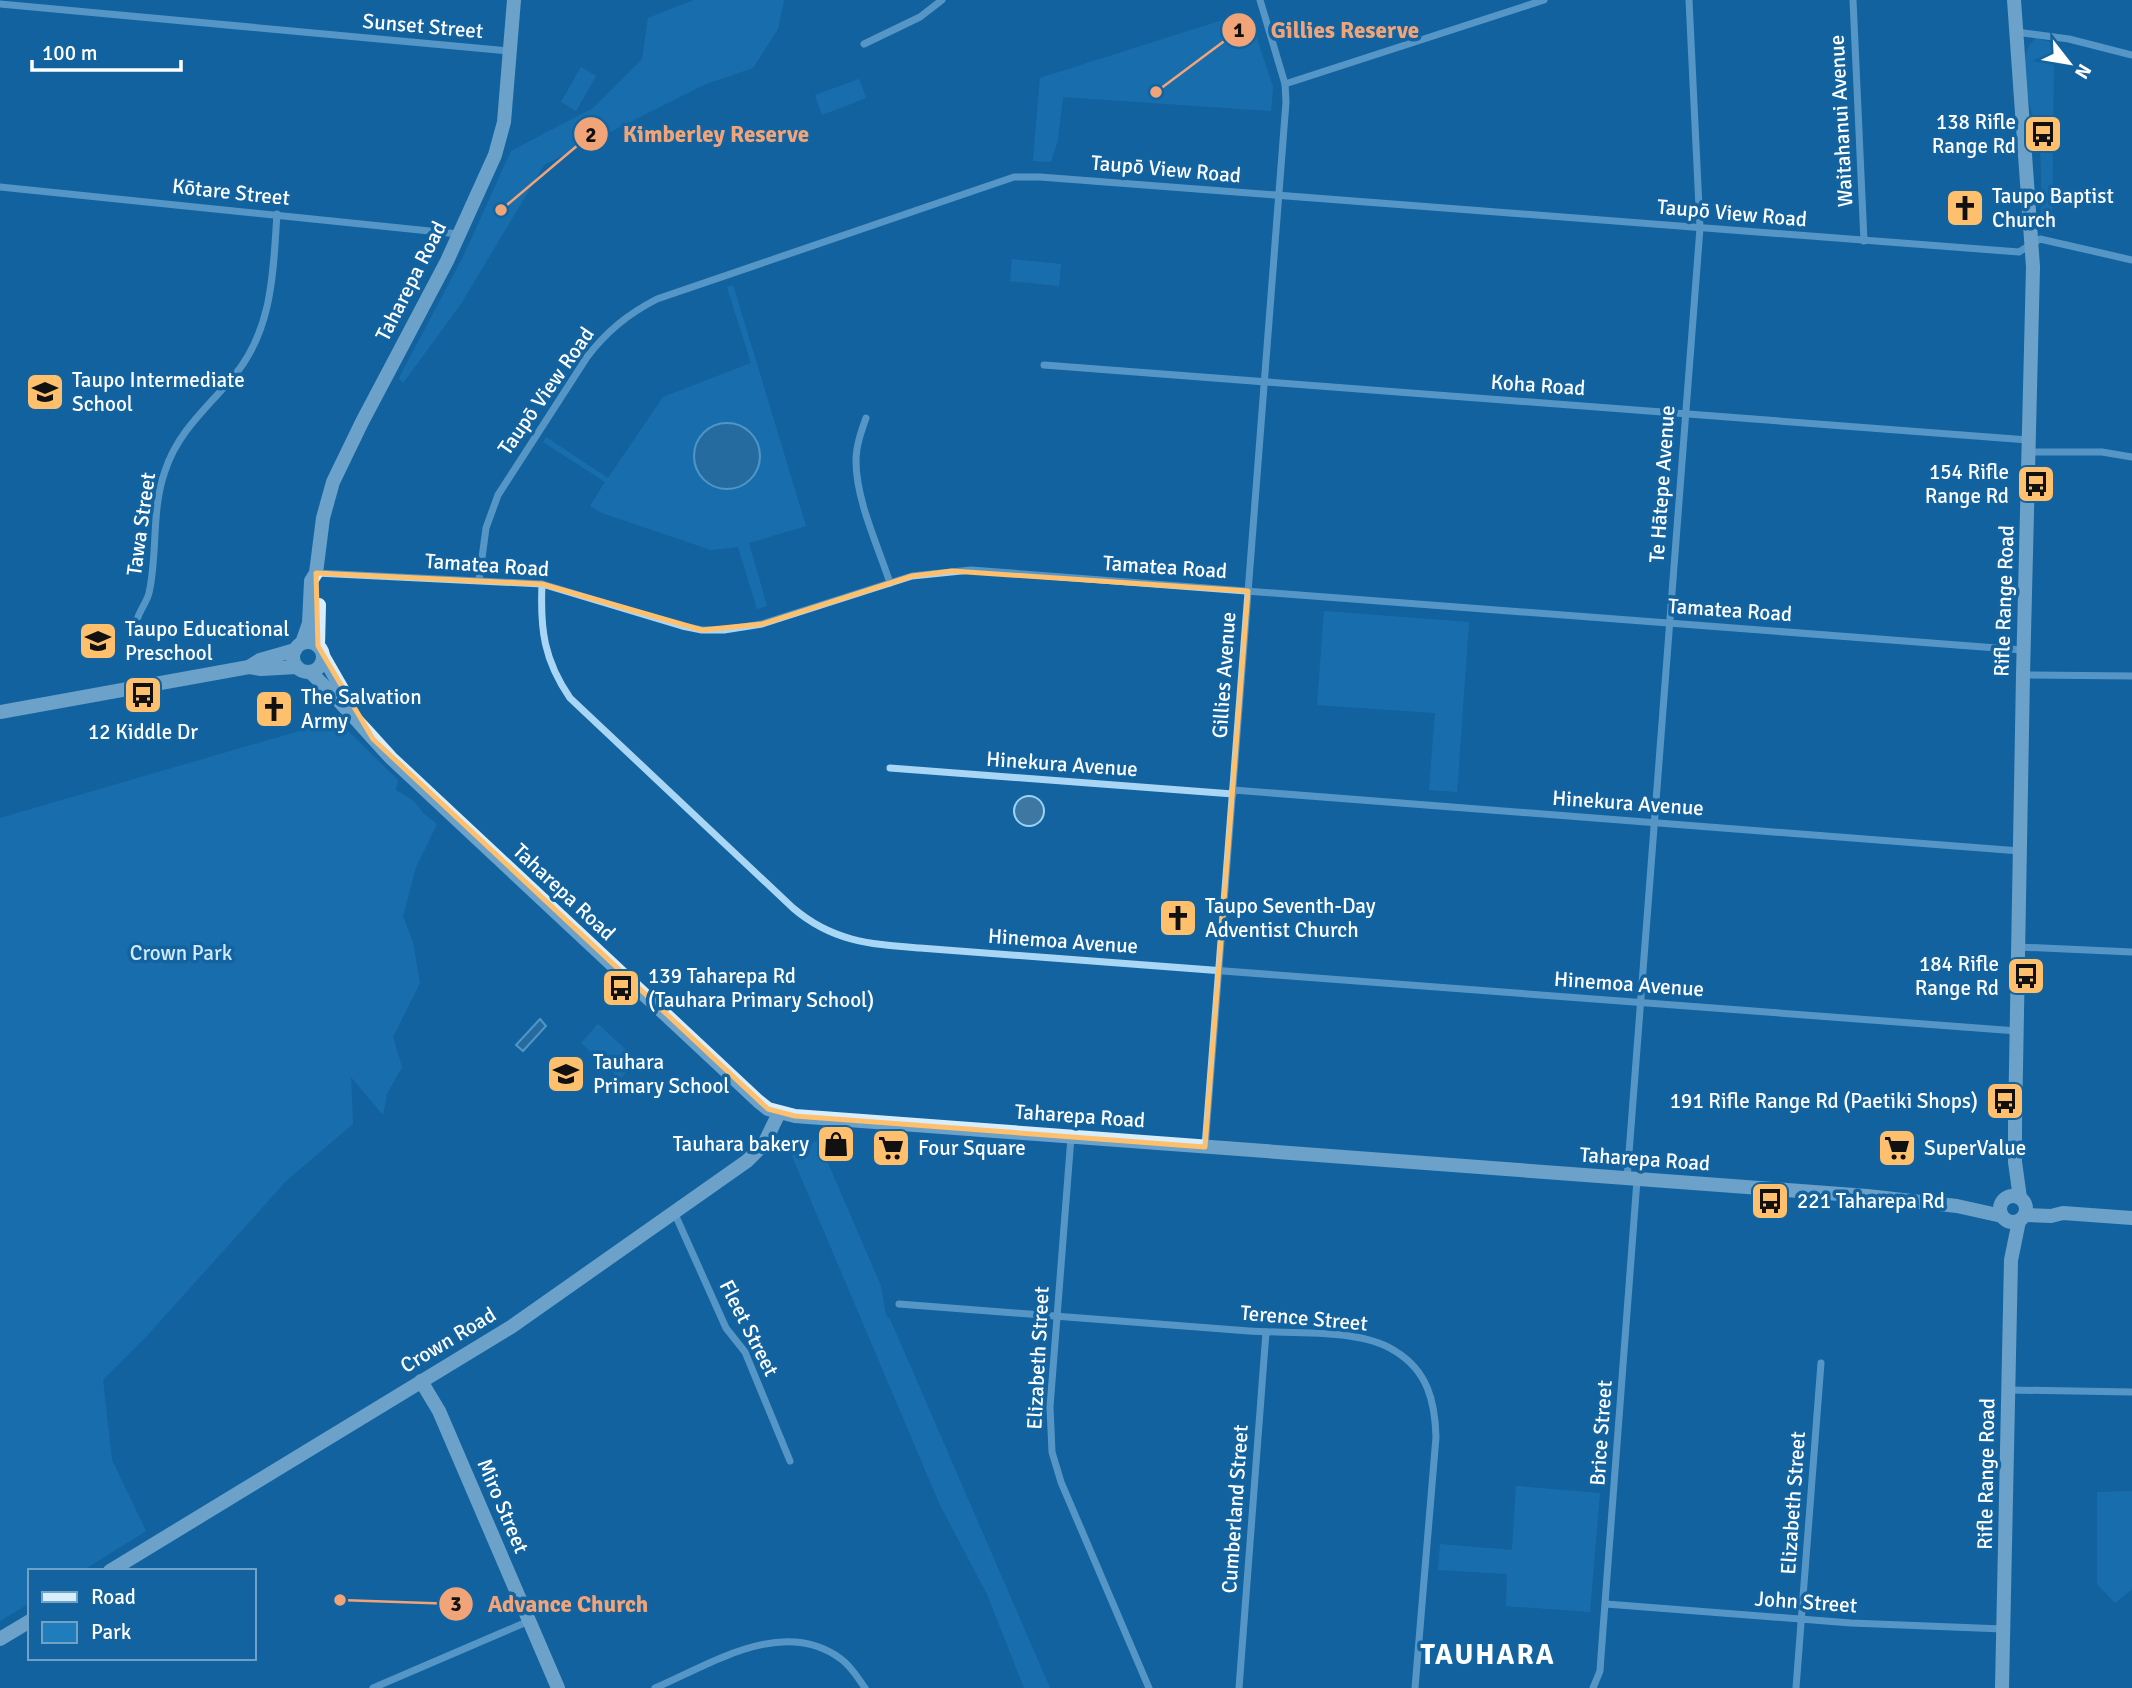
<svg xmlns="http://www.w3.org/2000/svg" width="2132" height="1688" viewBox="0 0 2132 1688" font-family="Signika,sans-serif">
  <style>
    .green { fill: #207dbc }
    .water { fill: #3e77a1; stroke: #9bd3f8; stroke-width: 2 }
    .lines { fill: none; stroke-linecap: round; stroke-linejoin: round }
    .street { stroke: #a9d6f5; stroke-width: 7 }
    .secondary { stroke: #d9eefd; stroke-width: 14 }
    .marked { fill: none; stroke: #ffc06d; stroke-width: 5; stroke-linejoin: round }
    .labels { text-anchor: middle; stroke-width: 7; stroke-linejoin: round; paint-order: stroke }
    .street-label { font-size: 21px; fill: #fff; stroke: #12639f }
    .poi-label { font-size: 21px; fill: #fff; stroke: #12639f; text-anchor: start }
    .park-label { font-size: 21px; fill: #d2ecfe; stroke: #12639f }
    .district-label { font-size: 28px; font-weight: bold; letter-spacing: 2px; fill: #fff; stroke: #12639f }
    .leader { fill: none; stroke: #f2a479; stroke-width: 2.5 }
    .callout-dot { fill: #f2a479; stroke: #12639f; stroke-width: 2.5 }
    .mark-label { font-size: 21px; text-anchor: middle; font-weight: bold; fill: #111 }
    .callout-label { font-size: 23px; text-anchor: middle; font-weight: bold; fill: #f2a479; stroke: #12639f; stroke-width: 7; stroke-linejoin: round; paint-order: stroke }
  </style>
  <rect width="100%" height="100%" fill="#12639f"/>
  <!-- green -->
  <g class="green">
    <polygon points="694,0 784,0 778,29 753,68 706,84 544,165 461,304 403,383 399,378 464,255 511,151 593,108 642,59 648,18"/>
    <polygon points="1248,12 1273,87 1271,111 1063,97 1058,139 1051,162 1033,161 1040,78"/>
    <path d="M2036 38 2061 45 2059 51 2054 55 2052 232 2041 221C2041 197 2042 172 2040 149 2037 120 2009 59 2036 38Z"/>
    <polygon points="581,67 596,76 576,111 561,102"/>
    <polygon points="859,79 866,98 822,115 815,95"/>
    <polygon points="1012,259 1061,264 1059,286 1010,281"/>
    <polygon points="733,285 806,526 749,543 767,606 757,609 738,547 711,550 602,513 590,506 605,482 543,442 546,437 608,478 663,397 751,363 727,287"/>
    <polygon points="1324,611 1469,622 1457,792 1429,790 1435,713 1317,705"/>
    <polygon points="337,720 398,780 396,790 414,801 423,813 437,824 416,867 403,916 413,943 420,983 393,1037 402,1067 387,1094 383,1115 351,1077 353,1124 286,1181 145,1338 103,1380 112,1460 146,1531 82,1571 30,1571 30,1603 0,1621 0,818"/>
    <polygon points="598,1024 637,1060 620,1079 581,1043"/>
    <polygon points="818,1140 881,1286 886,1315 890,1319 1050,1688 1024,1688 987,1594 940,1505 792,1156"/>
    <polygon points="1516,1486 1600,1493 1590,1612 1506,1606 1507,1574 1438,1570 1440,1544 1512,1550"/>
    <polygon points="2132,1491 2132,1589 2115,1603 2097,1584 2097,1492"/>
  </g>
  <!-- water -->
  <g class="water">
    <circle cx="727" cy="456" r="33"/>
    <circle cx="1029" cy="811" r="15"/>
    <polygon points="540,1019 546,1026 523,1051 516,1045"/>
  </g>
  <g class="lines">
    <!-- street -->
    <g class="street">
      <polyline points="1853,0 1864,241"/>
      <polyline points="0,4 509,51"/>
      <polyline points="2016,32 2069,39 2132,55"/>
      <polyline points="864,44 920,17 942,0"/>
      <polyline points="1285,84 1544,0"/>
      <polyline points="0,187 459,234"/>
      <polyline points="1044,365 2028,440"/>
      <path d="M866 418C861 432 856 446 856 461 856 500 878 546 890 583"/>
      <polyline points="2029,452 2102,452 2132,457"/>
      <polyline points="316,573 542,584 682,626 702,630 724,630 762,624 912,576 971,570 2023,650"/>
      <path d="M479 580 486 528 498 495 587 357C607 331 628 314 657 299L1014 177H1040L2019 252 2040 239 2132 260"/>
      <path d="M542 584C540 630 544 660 570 698L793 908C833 942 870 944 920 948L2017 1031"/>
      <path d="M138 617C141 609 147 601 149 593 158 553 151 510 165 471 178 431 208 407 234 376 273 329 273 272 277 214"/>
      <polyline points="2023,675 2132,676"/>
      <polyline points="890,768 1233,794"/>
      <polyline points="1233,790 2020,851"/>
      <polyline points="2018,947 2132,952"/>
      <polyline points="1071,1137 1050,1407 1052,1452 1061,1482 1149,1688"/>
      <polyline points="1205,1147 1286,102 1285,84 1260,0"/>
      <polyline points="1627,1179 1700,228 1689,0"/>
      <polyline points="674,1212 726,1328 745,1352 790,1461"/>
      <path d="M899 1304C1016 1313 1132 1322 1249 1331 1292 1334 1360 1328 1395 1351 1428 1371 1435 1402 1436 1437L1415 1688"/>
      <polyline points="2009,1390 2132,1392"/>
      <polyline points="1606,1604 1851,1623 2003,1629"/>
      <polyline points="373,1688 529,1621"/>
      <path d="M655 1688C711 1664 783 1616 841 1659 851 1666 858 1678 865 1688"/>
      <polyline points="1239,1688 1266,1332"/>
      <polyline points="1593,1688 1600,1671 1601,1656 1637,1180"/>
      <polyline points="1796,1688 1821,1363"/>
    </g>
    <!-- secondary -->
    <g class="secondary">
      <polyline points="2014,0 2033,267 2023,675 2015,1124 2015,1162 2020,1198"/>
      <circle cx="308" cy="657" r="15"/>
      <polyline points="302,643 309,623 311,581 316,573 323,518 333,482 362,422 447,261 495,155 504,122 514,0"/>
      <polyline points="318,646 319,605"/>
      <polyline points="323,656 350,703"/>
      <polyline points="249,667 260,660 295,650"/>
      <path d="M310 672C339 699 364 729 391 758L758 1101 768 1109 795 1116 1867 1196 1957 1206 2002 1216"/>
      <polyline points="0,712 249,667 261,669 297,667"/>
      <circle cx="2013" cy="1209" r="13"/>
      <polyline points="2025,1215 2051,1216 2063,1213 2132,1218"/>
      <polyline points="421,1381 439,1411 558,1688"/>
      <polyline points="110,1571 511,1327 747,1161 764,1144 779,1113"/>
      <polyline points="0,1639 30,1621"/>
      <polyline points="2002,1688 2011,1260 2019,1221"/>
    </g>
  </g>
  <!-- marked area -->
  <path d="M0 0H2132V1688H0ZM952 571 1248 591 1205 1147 795 1116 768 1109 373 739 318 646 316 573 542 584 702 630 762 624 912 576Z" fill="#12639f" fill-opacity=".55" fill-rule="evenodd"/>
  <path class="marked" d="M952 571 1248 591 1205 1147 795 1116 768 1109 373 739 318 646 316 573 542 584 702 630 762 624 912 576Z"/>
  <!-- icons -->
  <defs>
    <symbol id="bus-square" viewBox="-11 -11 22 22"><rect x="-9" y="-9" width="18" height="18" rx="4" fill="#ffc06d" stroke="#12639f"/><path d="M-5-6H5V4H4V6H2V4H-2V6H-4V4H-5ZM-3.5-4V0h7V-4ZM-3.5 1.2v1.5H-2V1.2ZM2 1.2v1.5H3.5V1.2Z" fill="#111"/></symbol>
    <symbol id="church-square" viewBox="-11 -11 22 22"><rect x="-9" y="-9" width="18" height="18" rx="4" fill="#ffc06d" stroke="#12639f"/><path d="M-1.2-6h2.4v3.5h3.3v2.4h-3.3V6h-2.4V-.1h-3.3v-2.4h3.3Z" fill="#111"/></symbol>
    <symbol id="school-square" viewBox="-11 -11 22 22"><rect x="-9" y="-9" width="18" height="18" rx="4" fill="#ffc06d" stroke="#12639f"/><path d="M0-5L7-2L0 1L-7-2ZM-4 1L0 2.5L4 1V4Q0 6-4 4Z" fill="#111"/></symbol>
    <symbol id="shop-square" viewBox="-11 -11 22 22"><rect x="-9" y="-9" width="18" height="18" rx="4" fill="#ffc06d" stroke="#12639f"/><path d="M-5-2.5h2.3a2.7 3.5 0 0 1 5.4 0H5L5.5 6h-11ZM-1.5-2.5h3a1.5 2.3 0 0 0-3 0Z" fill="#111"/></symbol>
    <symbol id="supermarket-square" viewBox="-11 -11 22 22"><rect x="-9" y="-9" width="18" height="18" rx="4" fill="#ffc06d" stroke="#12639f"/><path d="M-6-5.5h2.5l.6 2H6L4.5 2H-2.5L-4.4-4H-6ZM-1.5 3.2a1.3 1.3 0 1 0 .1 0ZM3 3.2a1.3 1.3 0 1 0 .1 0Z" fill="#111"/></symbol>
  </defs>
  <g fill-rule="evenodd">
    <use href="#bus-square" x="2021" y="112" width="44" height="44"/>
    <use href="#church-square" x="1943" y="186" width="44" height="44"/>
    <use href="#school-square" x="23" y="370" width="44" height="44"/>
    <use href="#bus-square" x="2014" y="462" width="44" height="44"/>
    <use href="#school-square" x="76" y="619" width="44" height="44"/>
    <use href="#bus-square" x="121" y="673" width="44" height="44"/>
    <use href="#church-square" x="252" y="687" width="44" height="44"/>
    <use href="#church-square" x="1156" y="896" width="44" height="44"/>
    <use href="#bus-square" x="2004" y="954" width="44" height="44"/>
    <use href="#bus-square" x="599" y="966" width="44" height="44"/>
    <use href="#school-square" x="544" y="1052" width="44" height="44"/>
    <use href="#bus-square" x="1983" y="1079" width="44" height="44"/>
    <use href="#shop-square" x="814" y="1122" width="44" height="44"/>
    <use href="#supermarket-square" x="869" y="1126" width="44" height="44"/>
    <use href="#supermarket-square" x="1875" y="1126" width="44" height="44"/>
    <use href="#bus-square" x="1748" y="1179" width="44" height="44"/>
  </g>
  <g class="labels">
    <!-- street labels -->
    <g class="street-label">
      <text transform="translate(423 26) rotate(5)" y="7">Sunset Street</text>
      <text transform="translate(1841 121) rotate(-93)" y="7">Waitahanui Avenue</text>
      <text transform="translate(1166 169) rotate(5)" y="7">Taupō View Road</text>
      <text transform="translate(231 192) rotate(6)" y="7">Kōtare Street</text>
      <text transform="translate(1732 213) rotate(5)" y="7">Taupō View Road</text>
      <text transform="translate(411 281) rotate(-63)" y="7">Taharepa Road</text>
      <text transform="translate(1538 385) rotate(4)" y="7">Koha Road</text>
      <text transform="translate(546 391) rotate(-55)" y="7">Taupō View Road</text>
      <text transform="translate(1662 484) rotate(-86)" y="7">Te Hātepe Avenue</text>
      <text transform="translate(141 524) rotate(-82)" y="7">Tawa Street</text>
      <text transform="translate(487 565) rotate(4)" y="7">Tamatea Road</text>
      <text transform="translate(1165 567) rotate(4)" y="7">Tamatea Road</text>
      <text transform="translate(2004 601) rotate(-88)" y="7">Rifle Range Road</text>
      <text transform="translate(1730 610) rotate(4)" y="7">Tamatea Road</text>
      <text transform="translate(1224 675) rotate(-86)" y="7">Gillies Avenue</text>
      <text transform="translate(1062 764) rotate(4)" y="7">Hinekura Avenue</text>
      <text transform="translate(1628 803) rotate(4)" y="7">Hinekura Avenue</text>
      <text transform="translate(564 892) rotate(43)" y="7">Taharepa Road</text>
      <text transform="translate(1063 941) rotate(4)" y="7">Hinemoa Avenue</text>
      <text transform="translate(1629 984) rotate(4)" y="7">Hinemoa Avenue</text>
      <text transform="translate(1080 1116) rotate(4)" y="7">Taharepa Road</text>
      <text transform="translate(1645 1159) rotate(4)" y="7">Taharepa Road</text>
      <text transform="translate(1304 1318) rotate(5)" y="7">Terence Street</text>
      <text transform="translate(749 1328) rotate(63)" y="7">Fleet Street</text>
      <text transform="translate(448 1340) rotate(-31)" y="7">Crown Road</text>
      <text transform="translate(1038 1358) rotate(-87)" y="7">Elizabeth Street</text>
      <text transform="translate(1601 1433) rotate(-86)" y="7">Brice Street</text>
      <text transform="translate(1986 1474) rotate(-89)" y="7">Rifle Range Road</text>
      <text transform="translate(1793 1503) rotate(-86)" y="7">Elizabeth Street</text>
      <text transform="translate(503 1506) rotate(67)" y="7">Miro Street</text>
      <text transform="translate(1235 1509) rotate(-86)" y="7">Cumberland Street</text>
      <text transform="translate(1806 1602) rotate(4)" y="7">John Street</text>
    </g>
    <!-- poi labels -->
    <g class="poi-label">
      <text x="2016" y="129" text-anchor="end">138 Rifle<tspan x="2016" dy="24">Range Rd</tspan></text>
      <text x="1992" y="203">Taupo Baptist<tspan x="1992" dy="24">Church</tspan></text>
      <text x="72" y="387">Taupo Intermediate<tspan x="72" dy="24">School</tspan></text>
      <text x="2009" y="479" text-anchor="end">154 Rifle<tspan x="2009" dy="24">Range Rd</tspan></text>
      <text x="125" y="636">Taupo Educational<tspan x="125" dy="24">Preschool</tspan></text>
      <text x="301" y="704">The Salvation<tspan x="301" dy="24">Army</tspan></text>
      <text x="143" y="739" text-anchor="middle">12 Kiddle Dr</text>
      <text x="1205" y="913">Taupo Seventh-Day<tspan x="1205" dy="24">Adventist Church</tspan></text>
      <text x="1999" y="971" text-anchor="end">184 Rifle<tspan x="1999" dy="24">Range Rd</tspan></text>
      <text x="648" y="983">139 Taharepa Rd<tspan x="648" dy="24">(Tauhara Primary School)</tspan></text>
      <text x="593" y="1069">Tauhara<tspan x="593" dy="24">Primary School</tspan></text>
      <text x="1978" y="1108" text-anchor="end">191 Rifle Range Rd (Paetiki Shops)</text>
      <text x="809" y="1151" text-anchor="end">Tauhara bakery</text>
      <text x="918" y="1155">Four Square</text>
      <text x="1924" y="1155">SuperValue</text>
      <text x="1797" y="1208">221 Taharepa Rd</text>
    </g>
    <!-- park labels -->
    <g class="park-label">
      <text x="181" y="960">Crown Park</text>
    </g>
    <!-- district labels -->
    <g class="district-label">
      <text x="1488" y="1664">TAUHARA</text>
    </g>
  </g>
  <!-- callouts -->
  <path class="leader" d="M1156 92L1239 30M501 210L591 134M340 1600L456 1604"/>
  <g class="callout-dot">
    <circle cx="1156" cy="92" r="7"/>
    <circle cx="501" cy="210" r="7"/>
    <circle cx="340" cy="1600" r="7"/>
    <circle cx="1239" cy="30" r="18"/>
    <circle cx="591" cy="134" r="18"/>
    <circle cx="456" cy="1604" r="18"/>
  </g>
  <g class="mark-label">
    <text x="1239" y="37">1</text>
    <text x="591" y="142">2</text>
    <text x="456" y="1611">3</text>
  </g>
  <g class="callout-label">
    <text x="1345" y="38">Gillies Reserve</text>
    <text x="716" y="142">Kimberley Reserve</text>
    <text x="568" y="1612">Advance Church</text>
  </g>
  <!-- legend -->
  <rect x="28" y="1569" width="228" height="91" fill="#12639f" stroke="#71a1c5" stroke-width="2"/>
  <rect x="42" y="1592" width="35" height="10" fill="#d9eefd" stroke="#71a1c5" stroke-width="2"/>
  <text x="91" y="1604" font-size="21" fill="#ffffff">Road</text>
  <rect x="42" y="1622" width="35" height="21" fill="#207dbc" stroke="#71a1c5" stroke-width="2"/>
  <text x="91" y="1639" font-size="21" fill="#ffffff">Park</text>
  <!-- north arrow -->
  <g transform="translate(2069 63) rotate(121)" stroke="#12639f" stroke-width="5" paint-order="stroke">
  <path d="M0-5L12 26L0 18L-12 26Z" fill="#ffffff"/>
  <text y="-10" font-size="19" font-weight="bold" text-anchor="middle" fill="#ffffff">N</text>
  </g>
  <!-- scale -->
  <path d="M32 60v10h149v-10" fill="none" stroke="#ffffff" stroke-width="3.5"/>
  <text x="42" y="60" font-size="21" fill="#ffffff" stroke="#12639f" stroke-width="5" paint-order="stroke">100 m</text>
</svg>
